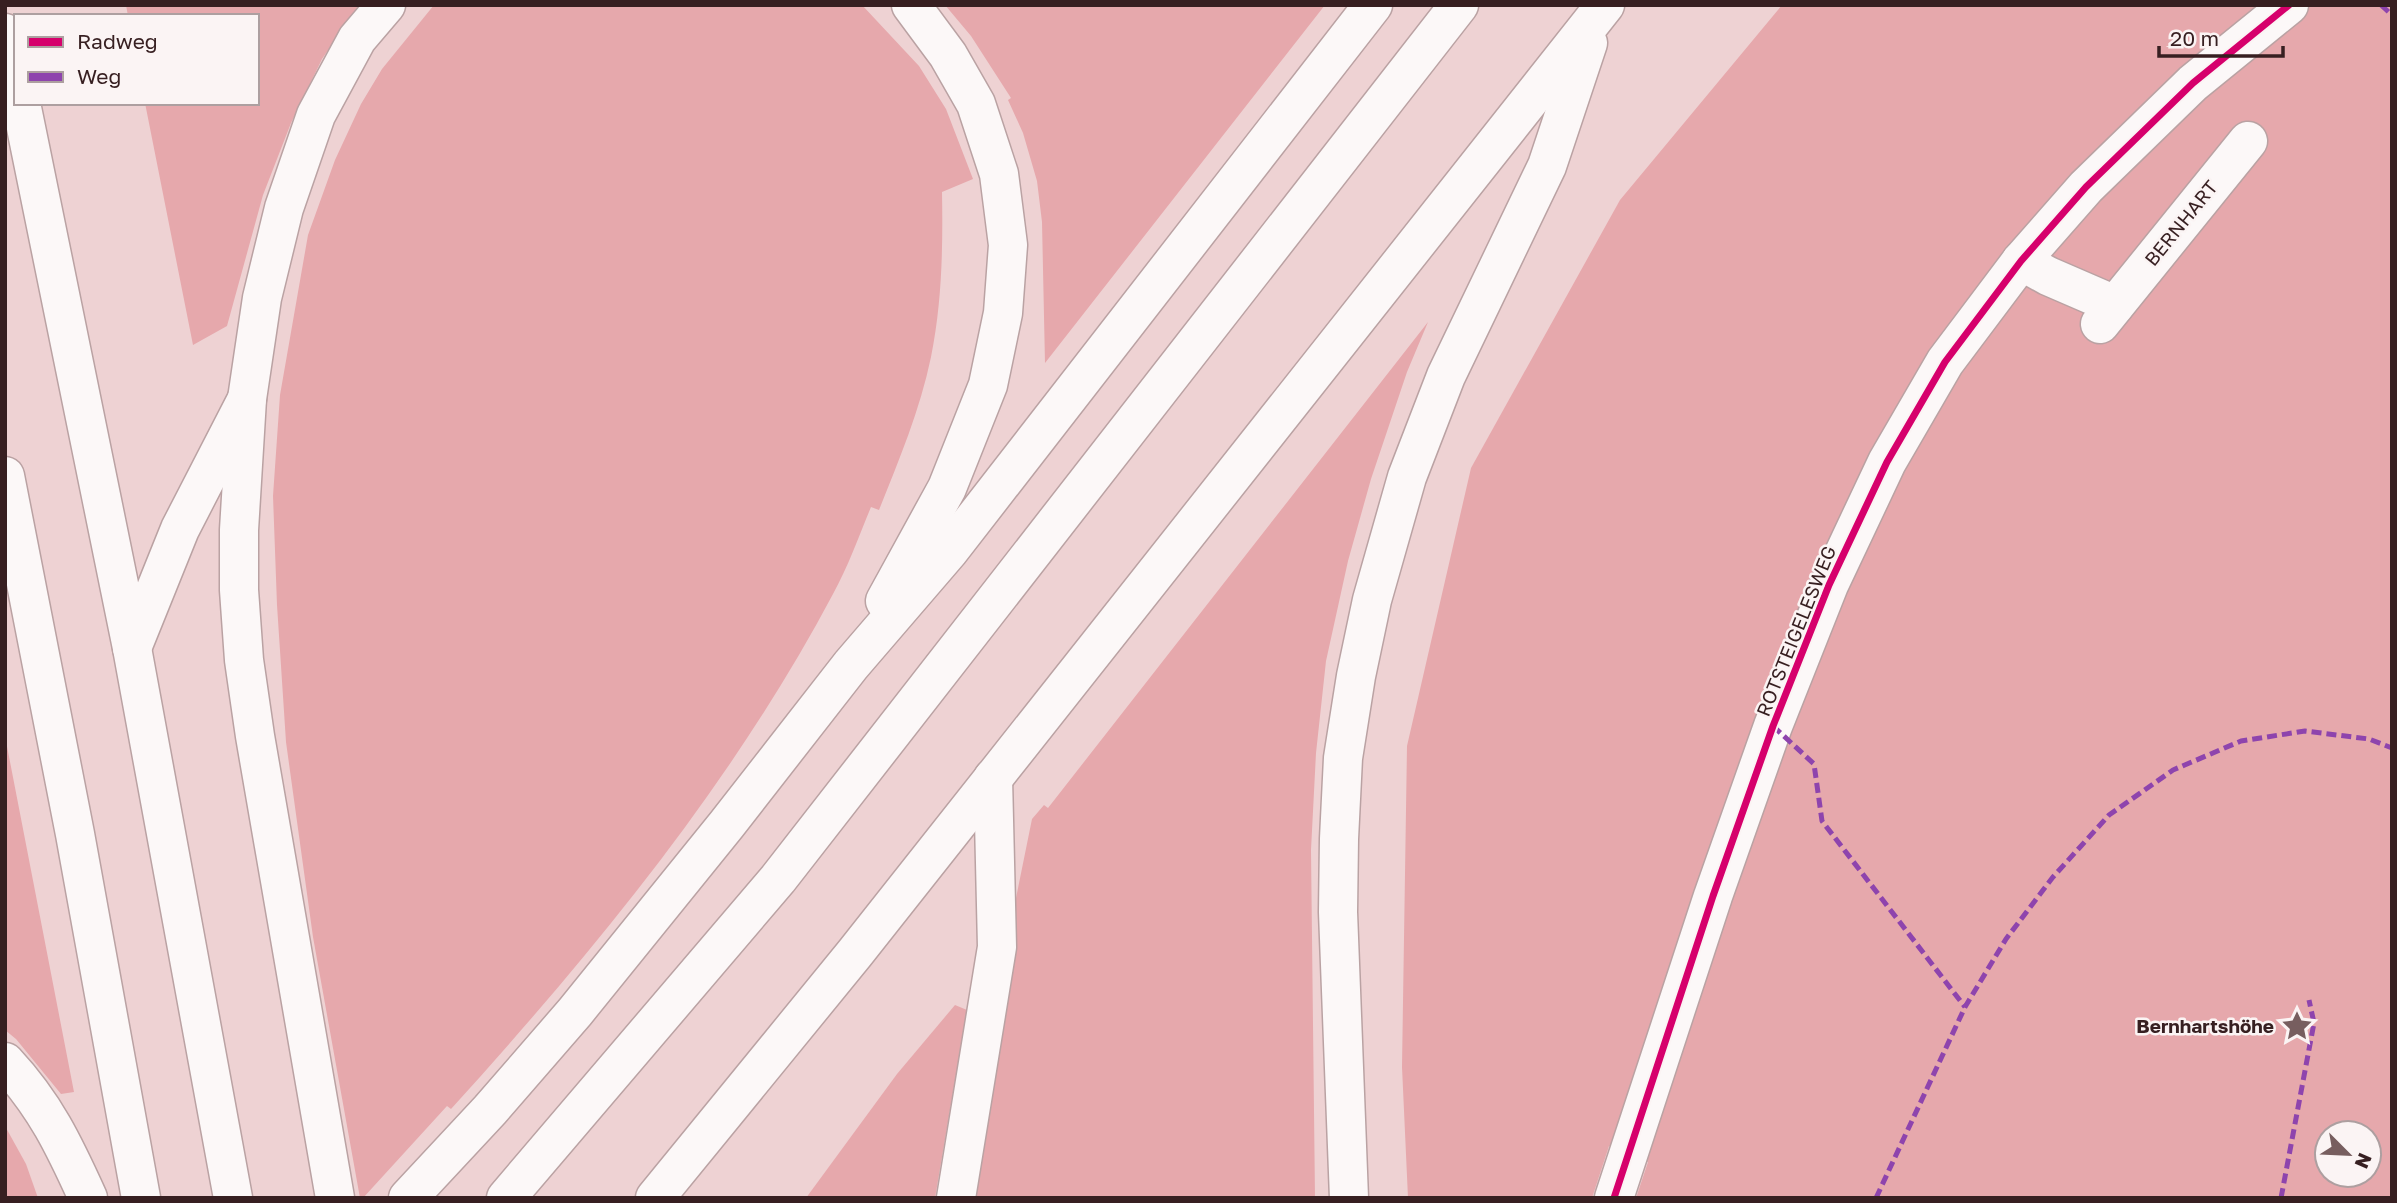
<svg xmlns="http://www.w3.org/2000/svg" width="2397" height="1203" viewBox="0 0 2397 1203" font-family="'Golos Text',sans-serif">
  <style>
    .green { fill: #e6a8ac; fill-rule: evenodd }
    .lines { fill: none; stroke-linecap: round; stroke-linejoin: round }
    .minor-casing { stroke: #baa2a3; stroke-width: 41 }
    .highway-casing { stroke: #baa2a3; stroke-width: 41 }
    .minor { stroke: #fcf8f8; stroke-width: 38 }
    .highway { stroke: #fcf8f8; stroke-width: 38 }
    .quiet { stroke: #8e44ad; stroke-width: 5; stroke-dasharray: 10 5; stroke-linecap: butt }
    .cycleway-casing { stroke: #fbf4f4; stroke-width: 11 }
    .cycleway { stroke: #d6006c; stroke-width: 7 }
    .labels { text-anchor: middle; stroke-width: 5; stroke-linejoin: round; paint-order: stroke }
    .street-label { font-size: 19px; fill: #371f21; stroke: #fbf4f4 }
    .poi-label { font-size: 19px; font-weight: bold; fill: #371f21; stroke: #fbf4f4; text-anchor: end }
  </style>
  <rect width="100%" height="100%" fill="#eed2d3"/>
  <!-- green -->
  <g class="green">
    <polygon points="126,5 359,5 322,59 291,123 263,195 227,326 193,345 145,103 257,103 257,16 128,16"/>
    <path d="M434 5H862L919 66 946 109 973 179 942 192C943 247 942 303 931 357 920 410 899 460 879 510L871 507C859 536 848 567 833 594 732 784 595 950 451 1109L447 1106 363 1198H360L313 937 286 742 277 605 273 496 280 395 308 235 335 160 361 104 382 69Z"/>
    <polygon points="945,5 1325,5 1045,363 1042,222 1037,181 1023,133 1008,100 1011,98 971,36"/>
    <path d="M1782 5H2392V1198H1636L1648 1162 1609 1146 1592 1198H1408L1402 1067 1407 746 1471 468 1620 200ZM2327 1133H2369V1175H2327Z"/>
    <polygon points="1428,322 1407,372 1371,479 1348,561 1326,661 1316,753 1311,850 1315,1198 976,1198 1011,950 1015,903 1032,819 1044,805 1048,808"/>
    <polygon points="5,736 74,1092 61,1094 16,1039 5,1030"/>
    <polygon points="955,1005 967,1010 935,1198 806,1198 897,1074"/>
    <polygon points="5,1126 26,1164 38,1198 5,1198"/>
  </g>
  <g class="lines">
    <defs>
      <g id="minor">
        <polyline points="2021,261 2048,276 2115,305"/>
        <polyline points="2100,324 2248,141"/>
        <polyline points="132,648 180,529 247,399"/>
        <polyline points="956,1198 997,947 993,778"/>
        <polyline points="1614,1198 1713,896 1773,726 1829,585 1887,462 1945,362 2021,261 2086,187 2193,83 2289,5"/>
      </g>
      <g id="highway">
        <polyline points="5,33 16,81"/>
        <polyline points="21,103 132,648 233,1198"/>
        <polyline points="5,476 75,834 141,1198"/>
        <polyline points="885,601 947,488 988,385 1003,313 1008,245 999,174 976,104 948,55 911,5"/>
        <path d="M5 1062C45 1105 64 1145 88 1198"/>
        <polyline points="335,1198 255,736 244,660 239,590 239,530 247,399 262,298 284,208 316,115 357,39 386,5"/>
        <polyline points="408,1198 490,1110 575,1012 727,824 851,665 949,551 1373,5"/>
        <polyline points="506,1198 778,879 1459,5"/>
        <polyline points="655,1198 855,953 1605,5"/>
        <polyline points="1349,1198 1338,912 1339,839 1343,758 1356,676 1372,600 1407,477 1446,376 1547,166 1588,43"/>
      </g>
    </defs>
    <!-- minor casing -->
    <use href="#minor" class="minor-casing"/>
    <!-- highway casing -->
    <use href="#highway" class="highway-casing"/>
    <!-- minor -->
    <use href="#minor" class="minor"/>
    <!-- highway -->
    <use href="#highway" class="highway"/>
    <!-- quiet -->
    <g class="quiet">
      <polyline points="2381,5 2392,15"/>
      <polyline points="1773,726 1814,764 1822,821 1965,1007"/>
      <polyline points="1876,1198 1965,1007 2006,939 2053,877 2109,815 2173,770 2241,741 2305,731 2369,739 2392,748"/>
      <polyline points="2281,1198 2314,1023 2309,1000"/>
    </g>
    <defs>
      <polyline id="cycleway" points="1614,1198 1713,896 1773,726 1829,585 1887,462 1945,362 2021,261 2086,187 2193,83 2289,5"/>
    </defs>
    <!-- cycleway casing -->
    <use href="#cycleway" class="cycleway-casing"/>
    <!-- cycleway -->
    <use href="#cycleway" class="cycleway"/>
  </g>
  <!-- icons -->
  <defs>
    <symbol id="sight-bare" viewBox="-9 -9 18 18"><path d="M0-6L1.8-2.2L6-1.7L2.9 1.2L3.7 5.4L0 3.3L-3.7 5.4L-2.9 1.2L-6-1.7L-1.8-2.2Z" fill="#775e5f" stroke="#fbf4f4" stroke-width="2.5" paint-order="stroke"/></symbol>
  </defs>
  <g fill-rule="evenodd">
    <use href="#sight-bare" x="2275" y="1004" width="44" height="44"/>
  </g>
  <g class="labels">
    <!-- street labels -->
    <g class="street-label">
      <text transform="translate(2181 223) rotate(-51)" y="7">BERNHART</text>
      <text transform="translate(1796 631) rotate(-68)" y="7">ROTSTEIGELESWEG</text>
    </g>
    <!-- poi labels -->
    <g class="poi-label">
      <text x="2274" y="1033">Bernhartshöhe</text>
    </g>
  </g>
  <!-- border -->
  <rect width="2397" height="1203" fill="none" stroke="#371f21" stroke-width="14"/>
  <!-- legend -->
  <rect x="14" y="14" width="245" height="91" fill="#fbf4f4" stroke="#ad9fa0" stroke-width="2"/>
  <rect x="28" y="37" width="35" height="10" fill="#d6006c" stroke="#ad9fa0" stroke-width="2"/>
  <text x="77" y="49" font-size="21" fill="#371f21">Radweg</text>
  <rect x="28" y="72" width="35" height="10" fill="#8e44ad" stroke="#ad9fa0" stroke-width="2"/>
  <text x="77" y="84" font-size="21" fill="#371f21">Weg</text>
  <!-- north arrow -->
  <g transform="translate(2348 1154) rotate(114)"><circle r="33" fill="#fbf4f4" stroke="#ad9fa0" stroke-width="2"/>
  <path d="M0-5L12 26L0 18L-12 26Z" fill="#775e5f"/>
  <text y="-10" font-size="19" font-weight="bold" text-anchor="middle" fill="#371f21">N</text>
  </g>
  <!-- scale -->
  <path d="M2159 46v10h124v-10" fill="none" stroke="#371f21" stroke-width="3.5"/>
  <text x="2170" y="46" font-size="21" fill="#371f21" stroke="#fbf4f4" stroke-width="5" paint-order="stroke">20 m</text>
</svg>
